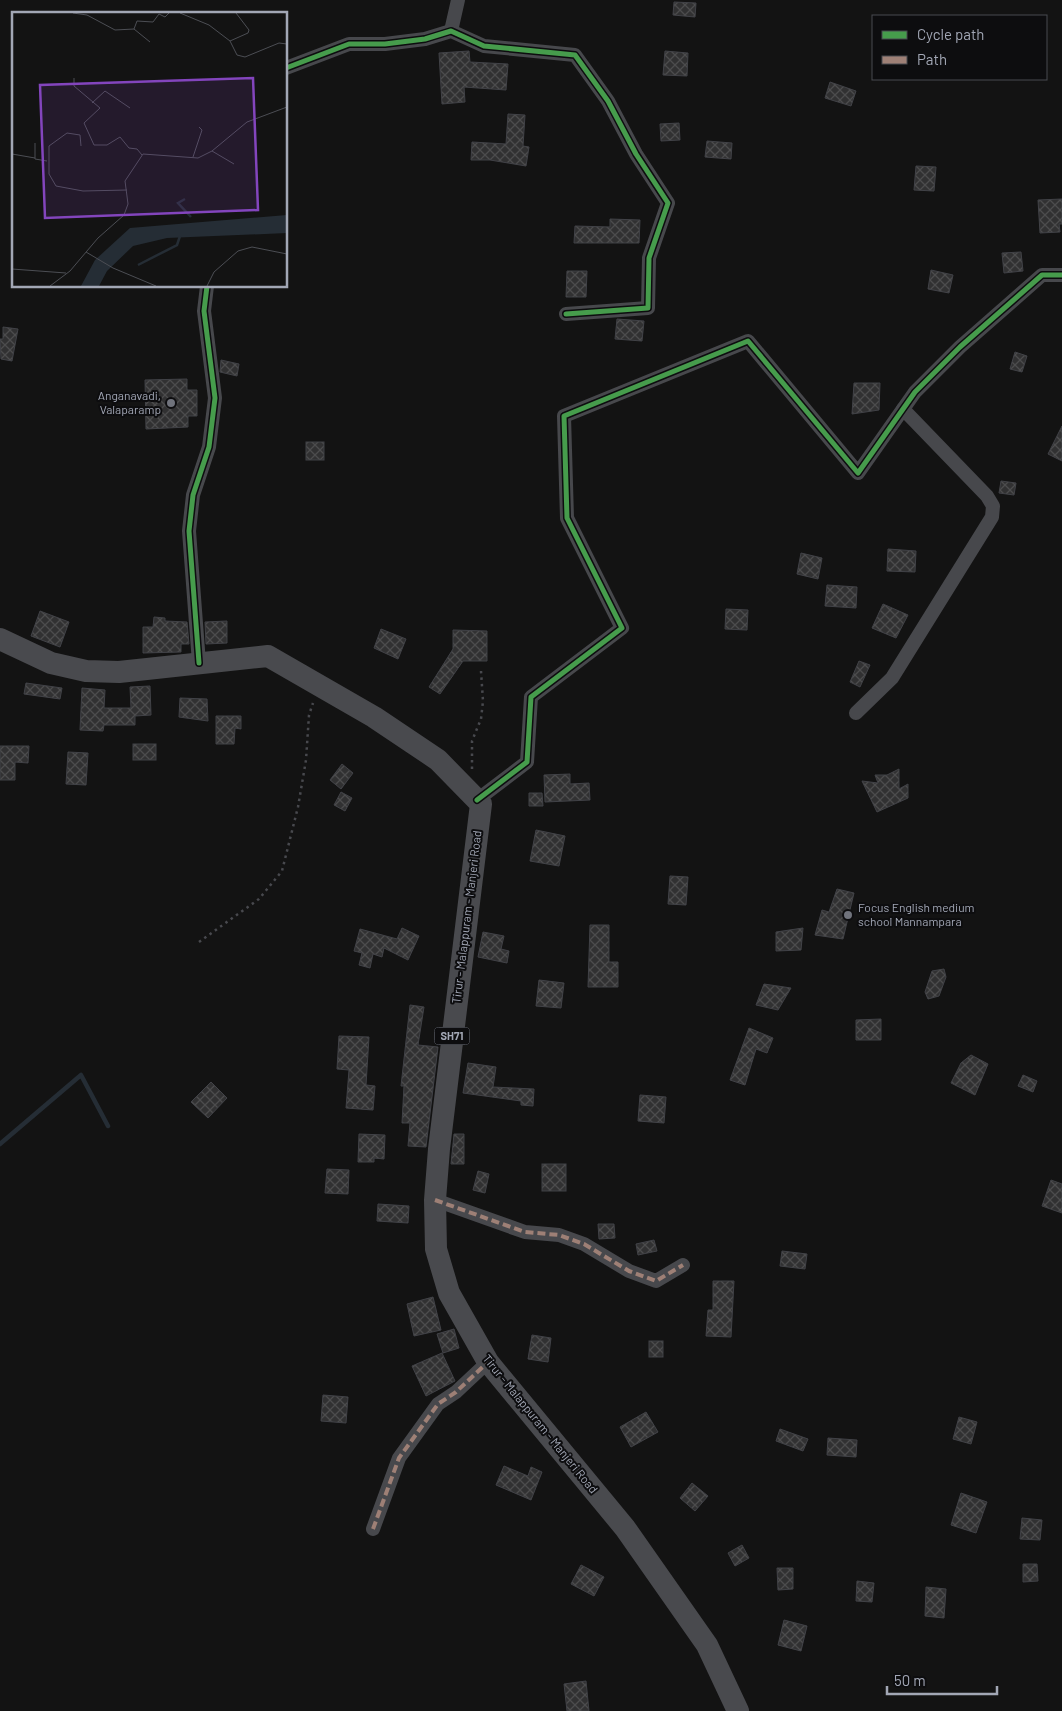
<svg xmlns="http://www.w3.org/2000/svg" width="1062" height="1711" viewBox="0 0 1062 1711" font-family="Barlow,sans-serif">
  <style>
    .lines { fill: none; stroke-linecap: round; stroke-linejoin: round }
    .stream { stroke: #252d35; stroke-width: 4.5 }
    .building { fill: url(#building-cross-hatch); stroke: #414247 }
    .path { stroke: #48494e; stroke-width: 2.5; stroke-dasharray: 2.5 4; stroke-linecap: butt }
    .minor { stroke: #47484c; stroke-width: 14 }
    .primary { stroke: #494a4e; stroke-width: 22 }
    .quiet { stroke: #9e8076; stroke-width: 4; stroke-dasharray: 8 4; stroke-linecap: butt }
    .cycleway-casing { stroke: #0d0d0f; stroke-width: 8 }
    .cycleway { stroke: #469c4c; stroke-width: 5 }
    .poi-dot { fill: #70737c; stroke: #0d0d0f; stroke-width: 2 }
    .labels { text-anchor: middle; stroke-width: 4; stroke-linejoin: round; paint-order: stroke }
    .shield { fill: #0d0d0f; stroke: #757983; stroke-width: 1 }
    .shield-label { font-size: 11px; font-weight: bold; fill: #a2a7b5 }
    .poi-label { font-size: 12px; fill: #a2a7b5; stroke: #0d0d0f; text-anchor: end }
    .street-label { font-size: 12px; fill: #a2a7b5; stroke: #0d0d0f }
    .inset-river { fill: none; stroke: #252d35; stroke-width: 2.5 }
    .inset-road { fill: none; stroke: #4c4e54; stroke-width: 1 }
    .view { fill: #8345bd; fill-opacity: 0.15; stroke: #8345bd; stroke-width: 2.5 }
    .inset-edge { fill: none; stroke: #a2a7b5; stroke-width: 2.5 }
  </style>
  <defs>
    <pattern id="building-cross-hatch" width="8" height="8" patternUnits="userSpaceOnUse" patternTransform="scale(1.25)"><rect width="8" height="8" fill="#313132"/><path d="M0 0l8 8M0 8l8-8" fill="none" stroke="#4c4c4d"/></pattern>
  </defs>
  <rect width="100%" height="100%" fill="#131313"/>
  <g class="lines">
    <!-- stream -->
    <polyline class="stream" points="0,1144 81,1075 108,1126"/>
  </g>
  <!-- building -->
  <g class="building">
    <polygon points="674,2 696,3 695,17 673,15"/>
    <polygon points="469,51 470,62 508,64 506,90 464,87 465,102 442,104 439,53"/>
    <polygon points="665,51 688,53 687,76 663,75"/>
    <polygon points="830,82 856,91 851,106 825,98"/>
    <polygon points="508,114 525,115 523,146 529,147 526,166 490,160 471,160 472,142 506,144"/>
    <polygon points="679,123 680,140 661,141 660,124"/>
    <polygon points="707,141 732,143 731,159 705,157"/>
    <polygon points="916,166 936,167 934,191 914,190"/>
    <polygon points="1062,199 1062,224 1059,224 1060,232 1040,233 1038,200"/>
    <polygon points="610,219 640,220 639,243 574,243 575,226 610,227"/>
    <polygon points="1021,252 1023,271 1004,273 1002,253"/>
    <polygon points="931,270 953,275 949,293 928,289"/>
    <polygon points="567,271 587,271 586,297 566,297"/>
    <polygon points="617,319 644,321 642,341 615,339"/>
    <polygon points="3,327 18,329 12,361 1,359 0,339 3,339"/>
    <polygon points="1015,352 1027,356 1022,372 1010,369"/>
    <polygon points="221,360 239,364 237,376 220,372"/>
    <polygon points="187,379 187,390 197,390 197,416 188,416 188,427 146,429 145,380"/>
    <polygon points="854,383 880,383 879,410 852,414"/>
    <polygon points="1062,426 1062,461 1048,454"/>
    <rect x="306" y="442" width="18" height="18"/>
    <polygon points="1001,481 1016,483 1014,495 999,493"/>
    <polygon points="888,549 916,551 915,572 887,571"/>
    <polygon points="801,553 822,558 818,579 797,574"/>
    <polygon points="827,585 857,587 856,608 825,606"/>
    <polygon points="883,604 908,615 896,638 872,628"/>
    <polygon points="726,609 748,610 747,630 725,629"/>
    <polygon points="40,611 69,622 60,647 31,636"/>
    <polygon points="154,617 165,618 165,621 187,622 189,644 181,644 181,652 143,653 143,627 153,627"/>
    <polygon points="227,621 227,643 206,644 205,622"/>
    <polygon points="381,629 406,639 398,659 374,648"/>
    <polygon points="453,630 487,631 487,661 463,661 440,694 429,687 453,649"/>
    <polygon points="859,661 870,665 860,687 850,682"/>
    <polygon points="26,683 62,688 60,699 24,694"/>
    <polygon points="150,686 151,715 135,716 135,725 104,725 103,731 80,730 82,688 105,690 104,708 131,708 130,687"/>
    <polygon points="180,698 207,699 208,721 179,717"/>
    <polygon points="216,716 241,716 241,729 235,728 234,744 216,744"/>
    <rect x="133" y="744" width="23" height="16"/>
    <polygon points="0,746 29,746 28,763 15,762 15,780 0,780"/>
    <polygon points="68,752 88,753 86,785 66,784"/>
    <polygon points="342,764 353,773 341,789 330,780"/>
    <polygon points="899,769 899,789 908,784 908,798 877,812 862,781 878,783 875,775 887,775"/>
    <polygon points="570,774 570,784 589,783 590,800 545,802 544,775"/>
    <polygon points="341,792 352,798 345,811 334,805"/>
    <polygon points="529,793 542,793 543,806 529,806"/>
    <polygon points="536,830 565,836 559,866 530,861"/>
    <polygon points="670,876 688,877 686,905 668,904"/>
    <polygon points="837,889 854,893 843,939 815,935 822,910 829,912"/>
    <polygon points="590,925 609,925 609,962 618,962 618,987 588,987"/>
    <polygon points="402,928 419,936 408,960 384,948 382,957 373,954 370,968 359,965 362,953 354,951 360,929 397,939"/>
    <polygon points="803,928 801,950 776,951 776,932"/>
    <polygon points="483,932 504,936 501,949 509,951 507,963 478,957"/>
    <polygon points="944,969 946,977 939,996 928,999 925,992 932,971"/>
    <polygon points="539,980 564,983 561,1008 536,1006"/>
    <polygon points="764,984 791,988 778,1010 756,1005"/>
    <polygon points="410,1005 424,1007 418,1045 438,1047 426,1147 408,1146 410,1123 402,1123 404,1086 401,1086"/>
    <polygon points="881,1019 881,1040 856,1040 856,1020"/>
    <polygon points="749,1028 773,1038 767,1053 756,1049 745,1085 730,1080"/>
    <polygon points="339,1036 369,1037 366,1085 375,1086 373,1110 346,1108 349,1070 337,1069"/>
    <polygon points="971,1055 988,1064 975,1095 951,1083 961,1063"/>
    <polygon points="468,1063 496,1067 493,1087 534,1089 533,1106 521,1105 521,1101 463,1093"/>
    <polygon points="1023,1075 1037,1081 1033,1092 1018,1086"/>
    <polygon points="211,1082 227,1098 208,1118 191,1102"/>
    <polygon points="640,1095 666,1097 664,1123 638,1121"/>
    <polygon points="359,1134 385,1135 384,1159 374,1158 374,1162 358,1162"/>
    <polygon points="454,1134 464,1134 464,1164 451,1164"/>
    <rect x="542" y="1164" width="24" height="27"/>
    <polygon points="327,1169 349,1170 348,1194 325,1193"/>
    <polygon points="478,1171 489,1174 485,1193 473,1190"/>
    <polygon points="1051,1180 1062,1184 1062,1213 1042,1206"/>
    <polygon points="378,1204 409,1206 408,1223 377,1221"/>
    <polygon points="598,1224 614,1224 615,1238 599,1239"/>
    <polygon points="654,1240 657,1251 638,1255 636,1244"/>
    <polygon points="782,1251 807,1254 805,1269 780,1266"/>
    <polygon points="713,1281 734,1281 731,1337 706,1336 708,1310 713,1310"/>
    <polygon points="433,1297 441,1330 414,1336 407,1304"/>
    <polygon points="454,1329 459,1348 443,1353 437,1334"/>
    <polygon points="532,1335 551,1338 548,1362 528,1359"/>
    <rect x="649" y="1341" width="14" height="16"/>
    <polygon points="442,1353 455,1381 426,1396 412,1366"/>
    <polygon points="323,1395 348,1397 346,1423 321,1421"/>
    <polygon points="646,1412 658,1432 631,1447 620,1427"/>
    <polygon points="959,1417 977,1422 971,1444 953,1439"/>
    <polygon points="780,1429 808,1439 803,1451 776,1441"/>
    <polygon points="828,1438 857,1440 856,1457 827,1455"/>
    <polygon points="504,1466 528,1476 531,1467 542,1472 531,1500 496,1485"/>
    <polygon points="692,1483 708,1496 695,1511 680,1498"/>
    <polygon points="961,1493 987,1502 976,1533 951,1525"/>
    <polygon points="1022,1518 1042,1520 1040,1540 1020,1539"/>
    <polygon points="742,1545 749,1558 735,1566 728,1553"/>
    <polygon points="1023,1564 1037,1564 1038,1581 1023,1582"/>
    <polygon points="581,1565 604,1577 594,1596 571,1584"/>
    <polygon points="777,1568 793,1568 793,1589 778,1590"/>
    <polygon points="857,1581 874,1583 872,1602 856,1601"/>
    <polygon points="926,1587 946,1589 944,1618 925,1616"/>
    <polygon points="784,1620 807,1626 801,1651 778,1645"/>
    <polygon points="586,1681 589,1711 567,1711 564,1684"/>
  </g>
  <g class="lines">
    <!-- path -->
    <g class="path">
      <polyline points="472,769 472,741 481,719 483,701 481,671"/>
      <polyline points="199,942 259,899 282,871 298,807 306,760 309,715 313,703"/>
    </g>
    <!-- minor -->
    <g class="minor">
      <polyline points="451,31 458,0"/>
      <polyline points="286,68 349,44 385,44 425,39 451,31 484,46 575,55 608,101 636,154 668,203 649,258 648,308 566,314"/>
      <polyline points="199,663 189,531 193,495 209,447 215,398 204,311 207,286"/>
      <polyline points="856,713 892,678 992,517 993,506 987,496 903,409"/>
      <polyline points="477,800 527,762 531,697 622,628 567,518 564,416 748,341 858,473 915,392 960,347 1042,275 1062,275"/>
      <polyline points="435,1200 525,1232 559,1235 584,1244 629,1271 656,1281 683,1265"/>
      <polyline points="373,1529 399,1458 438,1404 456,1392 488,1362"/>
    </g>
    <!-- primary -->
    <polyline class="primary" points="0,639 51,663 86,671 119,672 268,656 374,717 438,760 481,804 439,1149 435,1200 436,1249 449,1293 488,1362 625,1528 707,1645 738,1711"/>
    <!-- quiet -->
    <g class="quiet">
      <polyline points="435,1200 525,1232 559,1235 584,1244 629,1271 656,1281 683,1265"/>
      <polyline points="373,1529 399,1458 438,1404 456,1392 488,1362"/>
    </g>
    <defs>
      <g id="cycleway">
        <polyline points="286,68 349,44 385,44 425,39 451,31 484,46 575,55 608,101 636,154 668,203 649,258 648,308 566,314"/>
        <polyline points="199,663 189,531 193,495 209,447 215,398 204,311 207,286"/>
        <polyline points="477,800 527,762 531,697 622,628 567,518 564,416 748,341 858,473 915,392 960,347 1042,275 1062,275"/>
      </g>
    </defs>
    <!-- cycleway casing -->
    <use href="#cycleway" class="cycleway-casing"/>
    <!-- cycleway -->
    <use href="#cycleway" class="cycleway"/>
  </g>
  <!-- markers -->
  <g class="poi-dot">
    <circle cx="171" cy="403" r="5"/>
    <circle cx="848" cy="915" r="5"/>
  </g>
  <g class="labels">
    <!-- shield labels -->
    <rect class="shield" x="434.5" y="1027.5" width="35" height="17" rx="4"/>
    <g class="shield-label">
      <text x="452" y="1040">SH71</text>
    </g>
    <!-- poi labels -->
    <g class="poi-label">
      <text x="161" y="400">Anganavadi,<tspan x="161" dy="14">Valaparamp</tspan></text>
      <text x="858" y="912" text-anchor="start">Focus English medium<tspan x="858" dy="14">school Mannampara</tspan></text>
    </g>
    <!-- street labels -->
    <g class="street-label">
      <text transform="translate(467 917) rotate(-83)" y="4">Tirur - Malappuram - Manjeri Road</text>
      <text transform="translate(540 1424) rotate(51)" y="4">Tirur - Malappuram - Manjeri Road</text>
    </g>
  </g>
  <!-- overview -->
  <g transform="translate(12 12)">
    <rect width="275" height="275" fill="#131313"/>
    <path d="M275 203V221L155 226 121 234 95 259 87 274H69L83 248 118 216Z" fill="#252d35"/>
    <path class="inset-river" d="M173 187 166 191 179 205M126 253 165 233 168 224"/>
    <path class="inset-road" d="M61 1 75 3 103 18 122 17 125 9 141 10 147 2 153 5 157 1M168 1 197 13 218 29M224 1 237 18 236 21 218 29 225 43 233 45 267 31 275 32M122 17 138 30M62 66V74L88 96 72 111 82 133H95L108 125 117 136 125 137 130 143M80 91 93 79 118 96M23 131V147L35 149M69 134 68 123 55 121 37 134V162L44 174 71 179 115 178M200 139 222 152M0 142 23 146M181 145 190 118 187 115M74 240 101 256M101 256 144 274M0 257 54 261M38 274 58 259 86 226 112 203 116 192 113 169 131 142 186 146 200 139 235 110 275 95M195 274 202 260 226 239 240 235 275 242"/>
    <path class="view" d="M241 66 246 198 33 206 28 73Z"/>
    <rect width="275" height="275" class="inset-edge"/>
  </g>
  <!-- legend -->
  <rect x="872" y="15" width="175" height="65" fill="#0d0d0f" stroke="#494b51"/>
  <rect x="882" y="31" width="25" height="8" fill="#469c4c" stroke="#494b51"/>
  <text x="917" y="40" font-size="15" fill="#a2a7b5">Cycle path</text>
  <rect x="882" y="56" width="25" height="8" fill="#9e8076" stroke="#494b51"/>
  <text x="917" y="65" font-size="15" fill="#a2a7b5">Path</text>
  <!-- scale -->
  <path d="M887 1686v8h110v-8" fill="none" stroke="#a2a7b5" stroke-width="2.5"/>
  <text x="894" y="1686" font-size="15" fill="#a2a7b5" stroke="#0d0d0f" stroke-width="4" paint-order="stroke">50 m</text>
</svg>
